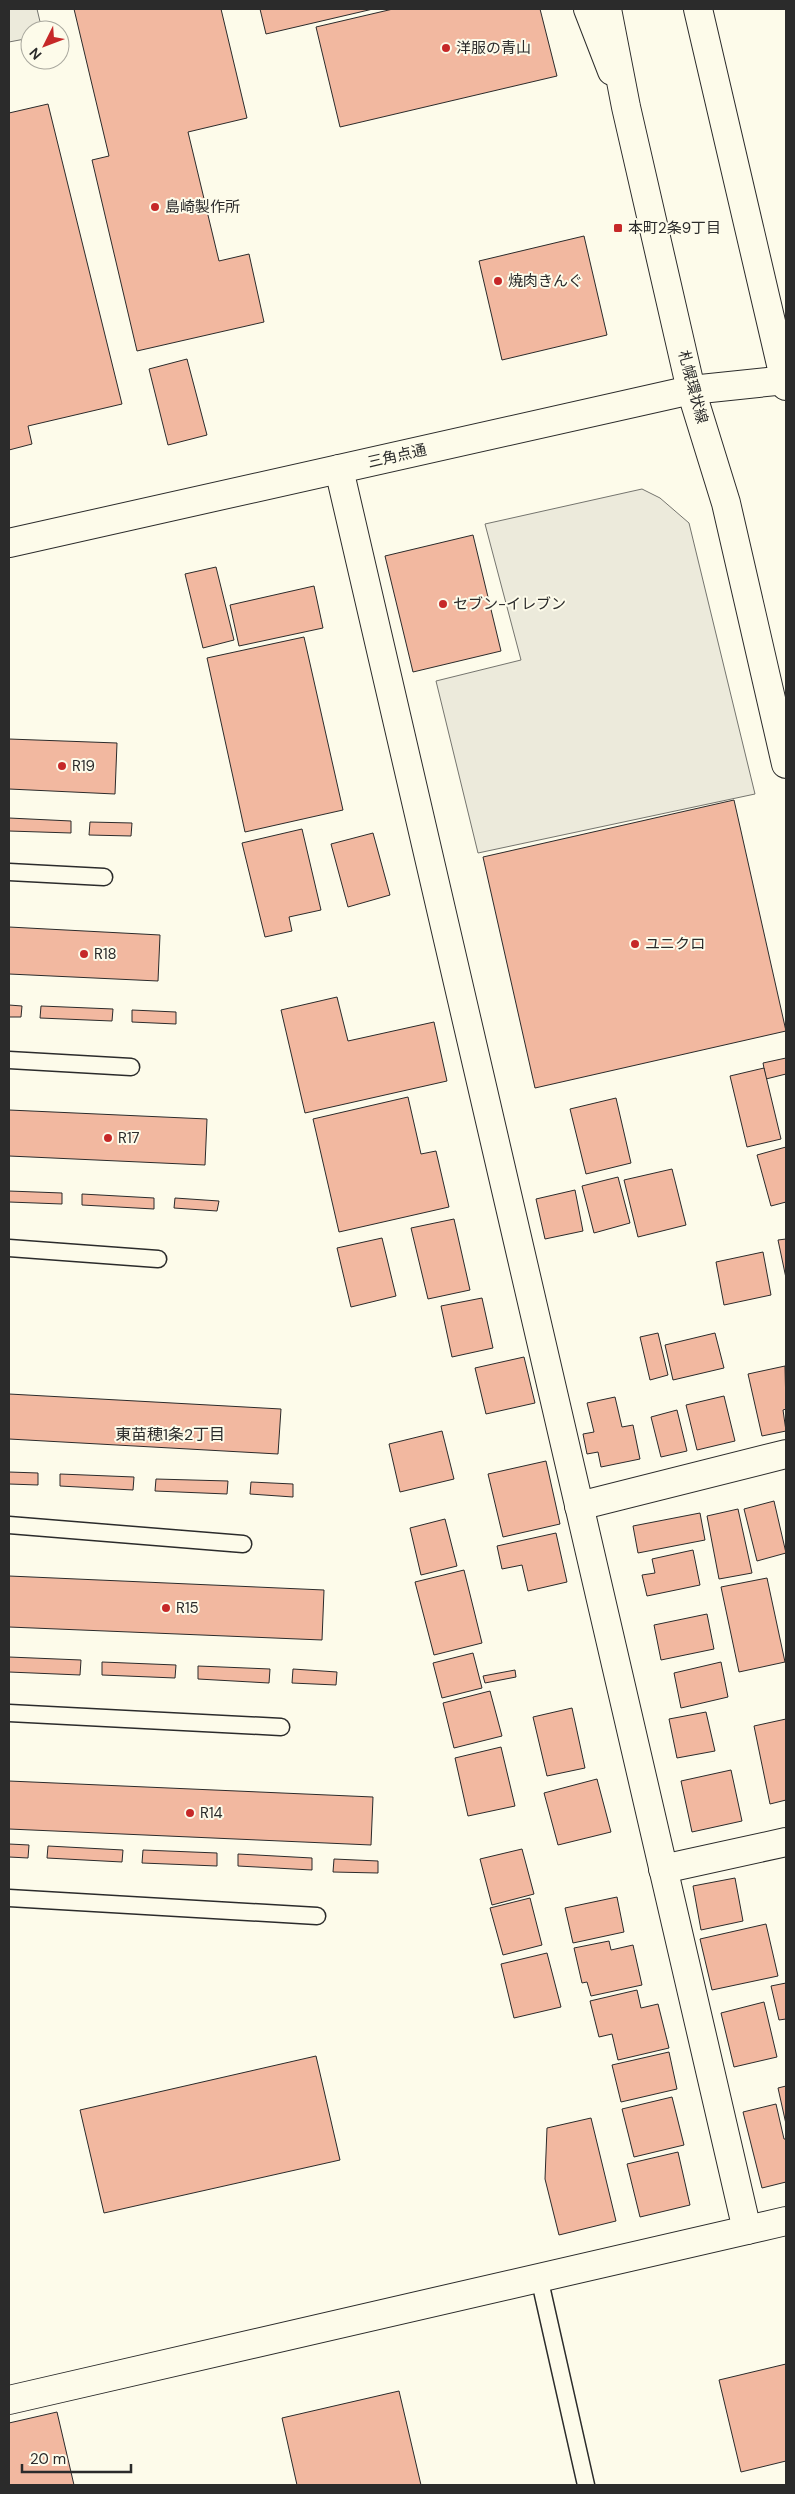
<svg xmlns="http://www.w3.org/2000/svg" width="795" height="2494" viewBox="0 0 795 2494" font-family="'DM Sans','Noto Sans JP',sans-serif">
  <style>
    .parking { fill: #eceadb; stroke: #74746e }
    .building { fill: #f2b8a0; stroke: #2b2b2b }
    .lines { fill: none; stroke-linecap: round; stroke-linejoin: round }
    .lane-casing { stroke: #2b2b2b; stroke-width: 19 }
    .street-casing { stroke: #2b2b2b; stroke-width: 30 }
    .secondary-casing { stroke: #2b2b2b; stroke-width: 30 }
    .primary-casing { stroke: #2b2b2b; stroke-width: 30 }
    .lane { stroke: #fdfbea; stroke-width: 16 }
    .street { stroke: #fdfbea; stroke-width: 28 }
    .secondary { stroke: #fdfbea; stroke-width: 28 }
    .primary { stroke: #fdfbea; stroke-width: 28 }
    .poi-dot { fill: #c62828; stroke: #fdfbea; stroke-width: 2 }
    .labels { text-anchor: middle; stroke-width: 4; stroke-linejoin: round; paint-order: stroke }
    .poi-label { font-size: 15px; fill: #2b2b2b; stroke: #fdfbea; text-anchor: start }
    .street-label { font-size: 15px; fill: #2b2b2b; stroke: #fdfbea }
    .neighbourhood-label { font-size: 16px; fill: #2b2b2b; stroke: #fdfbea }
  </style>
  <rect width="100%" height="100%" fill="#fdfbea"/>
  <!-- parking -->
  <g class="parking">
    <polygon points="9,9 37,9 42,30 30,30 30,38 9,42"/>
    <polygon points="642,489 660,498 689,523 755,794 478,853 436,681 521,660 485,524"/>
  </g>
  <!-- building -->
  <g class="building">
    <polygon points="74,9 221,9 247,118 188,132 219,261 249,254 264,322 137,351 92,160 109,156"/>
    <polygon points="260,9 373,9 266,34"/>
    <polygon points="393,9 540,9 557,76 340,127 316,27"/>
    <polygon points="48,104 122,404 28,426 32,444 9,450 9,113"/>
    <polygon points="584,236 607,335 502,360 479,261"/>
    <polygon points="187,359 207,435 168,445 149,369"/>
    <polygon points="473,535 501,651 413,672 385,556"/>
    <polygon points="216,567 234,640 203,648 185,574"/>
    <polygon points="314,586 323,628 239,646 230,605"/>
    <polygon points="304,637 343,810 245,832 207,658"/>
    <polygon points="9,739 117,743 115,794 9,789"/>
    <polygon points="734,800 786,1031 535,1088 483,857"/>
    <polygon points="9,818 71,821 71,833 9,831"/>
    <polygon points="90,822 132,823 131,836 89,835"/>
    <polygon points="302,829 321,910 289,917 292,931 265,937 242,843"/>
    <polygon points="373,833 390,895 348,907 331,844"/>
    <polygon points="9,927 160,935 158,981 9,974"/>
    <polygon points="337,997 348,1041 434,1022 447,1081 305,1113 281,1010"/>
    <polygon points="9,1005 22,1006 21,1017 9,1017"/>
    <polygon points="41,1006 113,1009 112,1021 40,1018"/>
    <polygon points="132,1010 176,1012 176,1024 132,1022"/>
    <polygon points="786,1058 786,1074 766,1079 763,1063"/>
    <polygon points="764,1068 781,1139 747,1147 730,1076"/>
    <polygon points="408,1097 421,1154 436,1151 449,1207 339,1232 313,1119"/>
    <polygon points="616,1098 631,1163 586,1174 570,1109"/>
    <polygon points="9,1110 207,1119 205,1165 9,1156"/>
    <polygon points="786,1147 786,1202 771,1206 757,1155"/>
    <polygon points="672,1169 686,1225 638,1237 624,1180"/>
    <polygon points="618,1177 630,1223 594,1233 582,1186"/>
    <polygon points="575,1190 583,1231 545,1239 536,1199"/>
    <polygon points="9,1191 62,1193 62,1204 9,1202"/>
    <polygon points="82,1194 154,1198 154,1209 82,1205"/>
    <polygon points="175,1198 219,1201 217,1211 174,1208"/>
    <polygon points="454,1219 470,1290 428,1299 411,1228"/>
    <polygon points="382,1238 396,1296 351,1307 337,1248"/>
    <polygon points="786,1239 786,1278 778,1240"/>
    <polygon points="763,1252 771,1295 724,1305 716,1262"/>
    <polygon points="482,1298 493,1348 452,1357 441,1306"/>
    <polygon points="658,1333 668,1375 650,1380 640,1337"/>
    <polygon points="715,1333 724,1368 673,1380 665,1345"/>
    <polygon points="524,1357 535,1403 486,1414 475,1368"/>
    <polygon points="785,1366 786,1409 783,1410 786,1431 762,1436 748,1374"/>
    <polygon points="9,1394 281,1409 278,1454 9,1439"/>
    <polygon points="724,1396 735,1441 697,1450 686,1405"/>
    <polygon points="615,1397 622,1427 633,1425 640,1459 601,1467 598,1452 587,1454 583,1434 594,1432 587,1403"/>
    <polygon points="677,1410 687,1451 661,1457 651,1417"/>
    <polygon points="442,1431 454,1479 400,1492 389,1444"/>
    <polygon points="546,1461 560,1524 503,1537 488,1474"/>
    <polygon points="9,1472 38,1473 38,1485 9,1484"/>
    <polygon points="60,1474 134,1477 133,1490 60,1486"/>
    <polygon points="156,1479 228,1481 227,1494 155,1491"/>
    <polygon points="251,1482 293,1484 293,1497 250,1494"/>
    <polygon points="774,1501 786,1553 757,1561 744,1509"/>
    <polygon points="738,1509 752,1573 719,1579 707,1516"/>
    <polygon points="700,1513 705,1540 638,1553 633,1526"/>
    <polygon points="445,1519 457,1566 421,1575 410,1528"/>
    <polygon points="556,1533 567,1582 528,1591 522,1565 502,1569 497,1546"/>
    <polygon points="693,1550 700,1585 647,1596 642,1575 655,1573 652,1559"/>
    <polygon points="464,1570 482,1643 434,1655 415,1582"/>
    <polygon points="9,1576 324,1590 322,1640 9,1627"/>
    <polygon points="767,1578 785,1662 739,1672 721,1587"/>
    <polygon points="707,1614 714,1649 661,1660 654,1625"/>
    <polygon points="473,1653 482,1688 442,1698 433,1663"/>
    <polygon points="9,1657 81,1660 80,1675 9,1672"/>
    <polygon points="102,1662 176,1665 175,1678 102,1675"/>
    <polygon points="721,1662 728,1697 681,1708 674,1673"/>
    <polygon points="198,1666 270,1669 269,1683 198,1679"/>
    <polygon points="293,1669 337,1672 336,1685 292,1683"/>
    <polygon points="515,1670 516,1677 485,1683 483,1676"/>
    <polygon points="490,1691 502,1736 454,1748 443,1703"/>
    <polygon points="572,1708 585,1768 547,1776 533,1717"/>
    <polygon points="706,1712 715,1751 677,1758 669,1719"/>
    <polygon points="786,1719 786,1800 770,1804 754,1726"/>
    <polygon points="501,1747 515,1806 468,1816 455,1758"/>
    <polygon points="731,1770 742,1821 692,1832 681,1781"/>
    <polygon points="597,1779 611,1832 558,1845 544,1793"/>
    <polygon points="9,1781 373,1797 371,1845 9,1829"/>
    <polygon points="9,1844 29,1845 28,1858 9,1857"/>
    <polygon points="48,1846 123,1850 122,1862 47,1858"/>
    <polygon points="522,1849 534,1894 492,1905 480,1859"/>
    <polygon points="143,1850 217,1853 217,1866 142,1863"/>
    <polygon points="238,1854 312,1858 312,1870 238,1866"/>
    <polygon points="334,1859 378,1861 378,1873 333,1872"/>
    <polygon points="735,1878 743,1921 701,1930 693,1886"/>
    <polygon points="617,1897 624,1932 573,1943 565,1908"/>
    <polygon points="530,1898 542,1945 503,1955 490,1908"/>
    <polygon points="766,1924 778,1976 712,1990 700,1939"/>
    <polygon points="609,1941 611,1950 633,1945 642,1985 591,1996 587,1982 582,1983 574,1948"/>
    <polygon points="547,1953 561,2007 514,2018 501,1964"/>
    <polygon points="786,1983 786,2019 779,2020 771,1986"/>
    <polygon points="637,1990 641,2008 658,2004 669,2048 618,2060 612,2034 599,2037 590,2001"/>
    <polygon points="764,2002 777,2057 734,2067 721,2013"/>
    <polygon points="669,2052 677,2089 621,2102 612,2065"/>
    <polygon points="316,2056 340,2160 104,2213 80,2110"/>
    <polygon points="786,2086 786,2124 778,2088"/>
    <polygon points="672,2097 684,2145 634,2157 622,2109"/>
    <polygon points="776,2104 784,2139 786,2139 786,2182 762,2188 743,2112"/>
    <polygon points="591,2118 616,2221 559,2235 545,2179 547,2128"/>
    <polygon points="678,2152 690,2205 640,2217 627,2164"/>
    <polygon points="786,2364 786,2461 741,2472 719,2380"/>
    <polygon points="399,2391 421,2485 297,2485 282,2418"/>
    <polygon points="57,2412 74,2485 9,2485 9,2423"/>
  </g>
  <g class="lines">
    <defs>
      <g id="lane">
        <polyline points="9,872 104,877"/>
        <polyline points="9,1060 131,1067"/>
        <polyline points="9,1248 158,1259"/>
        <polyline points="9,1525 243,1544"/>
        <polyline points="9,1713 281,1727"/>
        <polyline points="9,1898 317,1916"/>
        <polyline points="539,2277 586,2485"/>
      </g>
      <g id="street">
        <polyline points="588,9 612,71"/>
        <polyline points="339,469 747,2230"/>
        <polyline points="579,1506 786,1454"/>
        <polyline points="663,1869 786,1842"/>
        <polyline points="9,2400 786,2221"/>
      </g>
      <polyline id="secondary" points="9,543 691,390 786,380"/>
      <g id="primary">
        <polyline points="607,9 626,107 691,390 726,503 786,764"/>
        <polyline points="698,9 786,386"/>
      </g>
    </defs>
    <!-- lane casing -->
    <use href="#lane" class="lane-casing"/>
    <!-- street casing -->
    <use href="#street" class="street-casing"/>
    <!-- secondary casing -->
    <use href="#secondary" class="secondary-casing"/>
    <!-- primary casing -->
    <use href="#primary" class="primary-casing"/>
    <!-- lane -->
    <use href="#lane" class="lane"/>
    <!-- street -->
    <use href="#street" class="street"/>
    <!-- secondary -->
    <use href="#secondary" class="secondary"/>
    <!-- primary -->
    <use href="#primary" class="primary"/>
  </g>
  <!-- markers -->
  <g class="poi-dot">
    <circle cx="446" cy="48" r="5"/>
    <circle cx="155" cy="207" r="5"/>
    <rect x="613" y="223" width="10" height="10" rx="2.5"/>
    <circle cx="498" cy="281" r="5"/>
    <circle cx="443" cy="604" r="5"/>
    <circle cx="62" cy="766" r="5"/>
    <circle cx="635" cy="944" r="5"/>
    <circle cx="84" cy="954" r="5"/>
    <circle cx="108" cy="1138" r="5"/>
    <circle cx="166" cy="1608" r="5"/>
    <circle cx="190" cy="1813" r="5"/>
  </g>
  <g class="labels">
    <!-- poi labels -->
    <g class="poi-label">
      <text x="456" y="53">洋服の青山</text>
      <text x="165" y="212">島崎製作所</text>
      <text x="628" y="233">本町2条9丁目</text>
      <text x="508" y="286">焼肉きんぐ</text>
      <text x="453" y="609">セブン-イレブン</text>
      <text x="72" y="771">R19</text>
      <text x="645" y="949">ユニクロ</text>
      <text x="94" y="959">R18</text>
      <text x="118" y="1143">R17</text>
      <text x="176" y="1613">R15</text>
      <text x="200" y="1818">R14</text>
    </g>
    <!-- street labels -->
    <g class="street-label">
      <text transform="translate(693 387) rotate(75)" y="5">札幌環状線</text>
      <text transform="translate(397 456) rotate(-13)" y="5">三角点通</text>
    </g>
    <!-- neighbourhood labels -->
    <g class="neighbourhood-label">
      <text x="170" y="1440">東苗穂1条2丁目</text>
    </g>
  </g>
  <!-- border -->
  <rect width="795" height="2494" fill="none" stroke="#2b2b2b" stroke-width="20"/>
  <!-- north arrow -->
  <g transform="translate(45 45) rotate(228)"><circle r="24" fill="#fdfbea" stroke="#a9a89e"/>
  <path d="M0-4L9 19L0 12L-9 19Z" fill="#c62828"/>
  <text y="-8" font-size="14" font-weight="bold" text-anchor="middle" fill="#2b2b2b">N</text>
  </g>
  <!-- scale -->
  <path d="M22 2464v8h109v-8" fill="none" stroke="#2b2b2b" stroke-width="2.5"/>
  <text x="30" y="2464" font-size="15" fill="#2b2b2b" stroke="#fdfbea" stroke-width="4" paint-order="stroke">20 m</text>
</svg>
